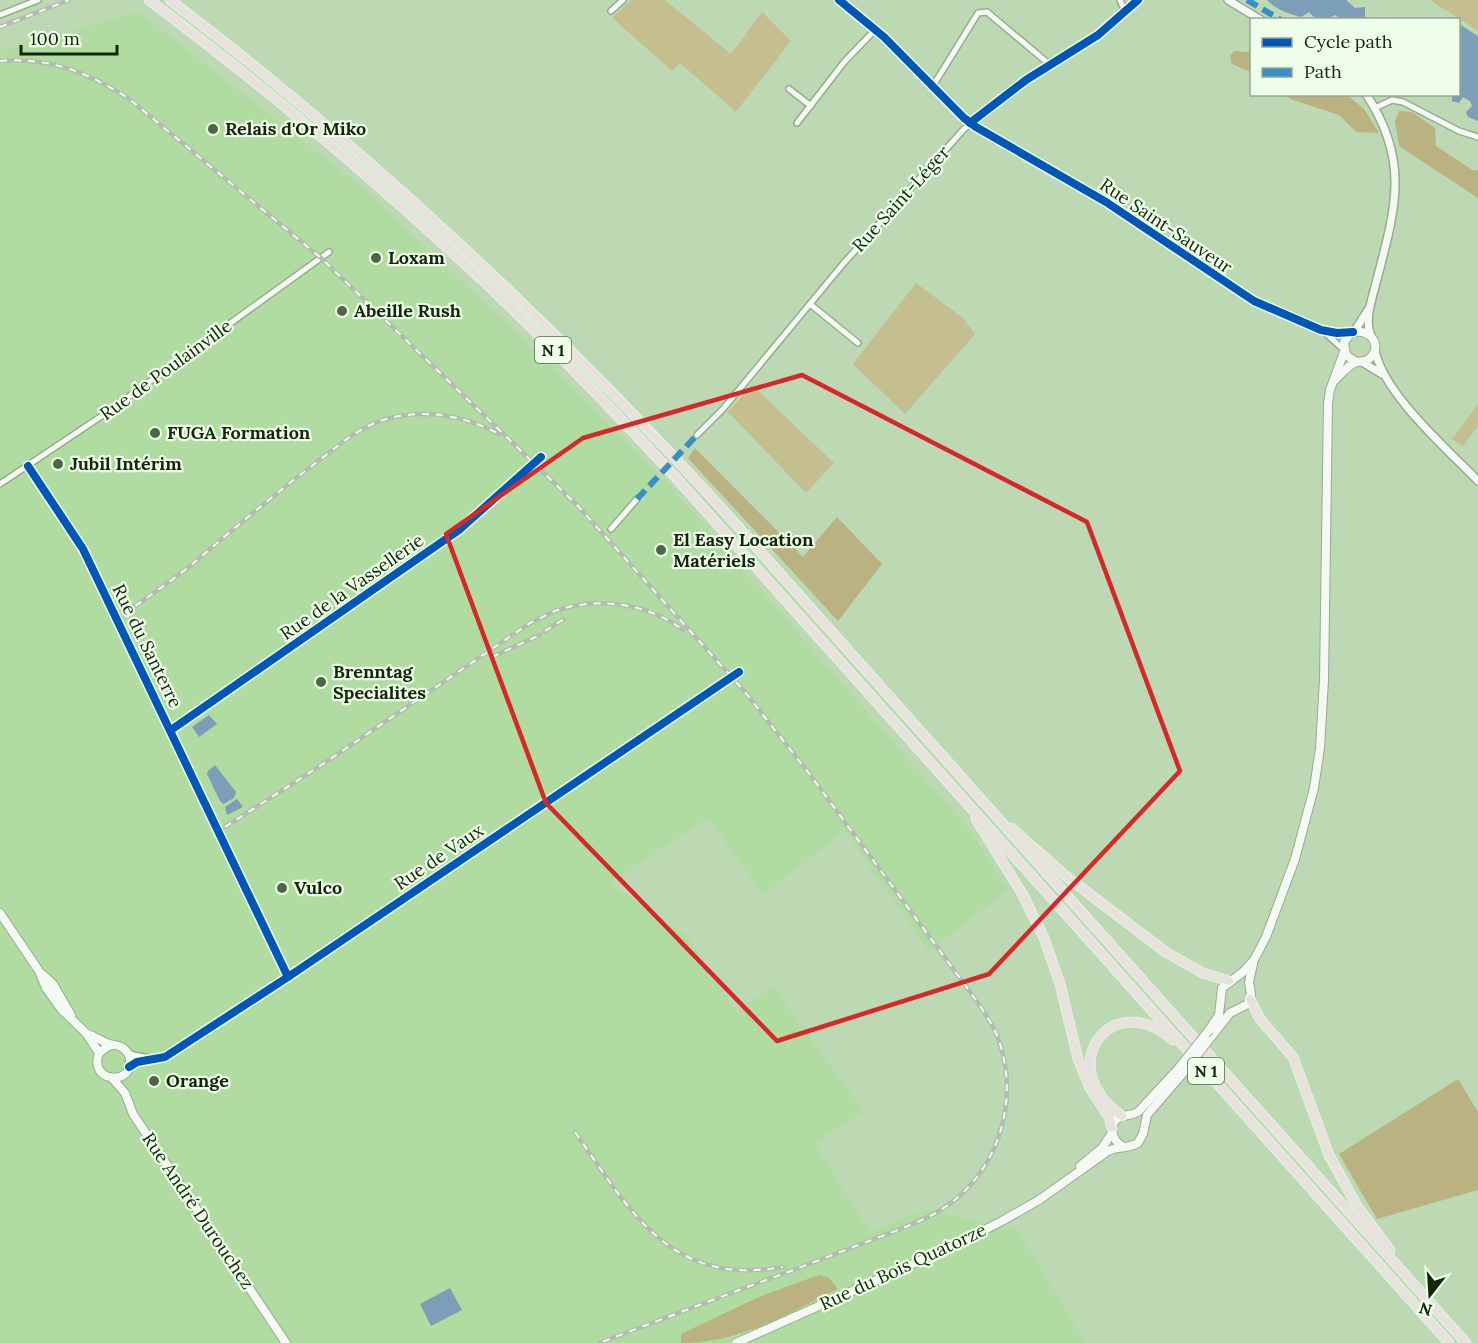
<svg xmlns="http://www.w3.org/2000/svg" width="1478" height="1343" viewBox="0 0 1478 1343" font-family="Lora,serif">
  <style>
    .built { fill: #b0dca1 }
    .green { fill: #c5bf8f }
    .forest { fill: #bab281 }
    .water { fill: #7d9eb7 }
    .lines { fill: none; stroke-linecap: round; stroke-linejoin: round }
    .minor-casing { stroke: #96ac8f; stroke-width: 8 }
    .tertiary-casing { stroke: #96ac8f; stroke-width: 10 }
    .secondary-casing { stroke: #96ac8f; stroke-width: 10 }
    .trunk-casing { stroke: #e1eedd; stroke-width: 11 }
    .minor { stroke: #f5f9f4; stroke-width: 5 }
    .tertiary { stroke: #f5f9f4; stroke-width: 7 }
    .secondary { stroke: #f5f9f4; stroke-width: 8 }
    .trunk { stroke: #e7e2dc; stroke-width: 8 }
    .rail-casing { stroke: #b4bcb2; stroke-width: 4.5 }
    .rail { stroke: #eefee9; stroke-width: 2; stroke-dasharray: 7; stroke-linecap: butt }
    .secondary-bridge-casing { stroke: #96ac8f; stroke-width: 10; stroke-linecap: butt }
    .secondary-bridge { stroke: #f5f9f4; stroke-width: 8 }
    .quiet { stroke: #368fc6; stroke-width: 6; stroke-dasharray: 12 6; stroke-linecap: butt }
    .cycleway-casing { stroke: #eefee9; stroke-width: 11 }
    .cycleway { stroke: #0057b8; stroke-width: 8 }
    .marked { fill: none; stroke: #d62828; stroke-width: 4.5; stroke-linejoin: round }
    .poi-dot { fill: #4e6546; stroke: #eefee9; stroke-width: 2 }
    .labels { text-anchor: middle; stroke-width: 4.5; stroke-linejoin: round; paint-order: stroke }
    .shield { fill: #eefee9; stroke: #55674e; stroke-width: 1.5 }
    .shield-label { font-size: 16px; font-weight: bold; fill: #13260c }
    .poi-label { font-size: 18px; font-weight: bold; fill: #13260c; stroke: #eefee9; text-anchor: start }
    .street-label { font-size: 18px; fill: #13260c; stroke: #eefee9 }
  </style>
  <rect width="100%" height="100%" fill="#bdd9b3"/>
  <!-- built -->
  <polygon class="built" points="139,12 361,186 514,330 673,489 969,829 1009,890 929,951 845,831 763,894 708,818 609,883 686,935 736,1011 774,987 864,1112 814,1143 870,1232 925,1210 1017,1229 1086,1343 0,1343 0,50"/>
  <!-- green -->
  <g class="green">
    <polygon points="631,0 665,0 731,54 762,12 791,41 736,112 680,63 672,71 612,18"/>
    <polygon points="1430,0 1478,0 1478,31"/>
    <polygon points="916,283 963,318 975,334 905,414 853,364"/>
    <polygon points="752,385 834,463 806,493 728,412"/>
    <polygon points="1478,404 1478,426 1463,446 1452,439"/>
  </g>
  <!-- forest -->
  <g class="forest">
    <polygon points="1251,49 1251,72 1232,64 1230,56 1234,51 1248,52"/>
    <polygon points="1284,95 1347,95 1364,109 1379,133 1356,132 1339,115 1293,100"/>
    <polygon points="1399,111 1412,112 1435,128 1436,146 1474,171 1478,170 1478,198 1399,146 1395,121"/>
    <polygon points="695,448 803,557 837,517 882,564 838,621 688,458"/>
    <polygon points="1458,1079 1478,1112 1478,1190 1377,1219 1339,1154"/>
    <path d="M819 1275 829 1278 838 1289C787 1314 740 1343 681 1343V1334L761 1296Z"/>
  </g>
  <!-- water -->
  <g class="water">
    <path d="M1267 0H1346L1355 8 1365 7V17L1376 19H1341L1335 15 1328 19H1316L1309 12 1301 17C1289 14 1275 9 1267 0Z"/>
    <polygon points="1459,24 1478,36 1478,121 1468,117 1466,112 1472,106 1470,101 1463,97 1459,103 1452,101 1452,95 1458,94"/>
    <polygon points="209,715 217,724 199,737 192,727"/>
    <polygon points="215,765 236,792 234,798 223,804 220,801 207,774 208,771"/>
    <polygon points="237,799 243,807 227,815 225,807"/>
    <polygon points="450,1288 462,1310 431,1326 420,1304"/>
  </g>
  <g class="lines">
    <defs>
      <g id="minor">
        <polyline points="839,0 884,37 964,118 976,127 1106,202 1254,301 1321,330 1337,333 1352,332"/>
        <polyline points="1120,0 1125,11"/>
        <polyline points="611,11 623,0"/>
        <polyline points="0,15 38,0"/>
        <polyline points="933,86 978,13 987,12 1049,64"/>
        <polyline points="789,89 811,106"/>
        <polyline points="1375,108 1392,100 1403,102 1459,131 1478,137"/>
        <polyline points="797,123 845,61 875,30"/>
        <polyline points="810,304 858,343"/>
        <polyline points="1323,331 1343,349"/>
        <polyline points="697,435 723,409 843,264 964,129 1026,80 1098,35 1138,0"/>
        <polyline points="28,466 83,549 288,977"/>
        <polyline points="0,484 106,413 329,252"/>
        <polyline points="611,529 637,499"/>
        <polyline points="171,730 459,530 541,457"/>
        <polyline points="129,1054 149,1058"/>
        <polyline points="129,1067 137,1062 165,1057 288,977 739,672"/>
      </g>
      <g id="tertiary">
        <polyline points="1228,0 1261,20"/>
        <path d="M1366 94C1411 162 1395 210 1376 283 1372 299 1364 320 1371 336"/>
        <polyline points="1354,332 1368,310"/>
        <path d="M1375 351C1385 395 1446 448 1478 481"/>
        <polyline points="1362,362 1382,374"/>
      </g>
      <g id="secondary">
        <path d="M1335 380C1341 374 1349 364 1357 362 1362 361 1366 362 1370 358 1385 344 1366 325 1350 334L1344 342 1346 355 1356 362"/>
        <polyline points="0,913 39,971 46,988 61,1009 86,1033 99,1053"/>
        <polyline points="42,974 53,984 71,1015"/>
        <polyline points="1209,1030 1219,1015 1222,988 1243,972 1254,960 1266,937 1295,859 1314,788 1320,748 1324,680 1328,403 1330,390 1344,352"/>
        <path d="M88 1034C95 1037 102 1041 109 1044 114 1045 119 1045 123 1048 127 1051 130 1055 130 1060 133 1086 88 1083 99 1053L108 1046 113 1045"/>
        <polyline points="1208,1041 1230,1013 1248,1004 1251,994 1249,982 1253,964"/>
        <polyline points="112,1078 125,1093 133,1114 286,1343"/>
        <path d="M1122 1146C1112 1140 1107 1124 1120 1117 1127 1114 1133 1116 1139 1111L1178 1069"/>
        <polyline points="1080,1166 1102,1148 1112,1133"/>
        <path d="M736 1343 955 1245 1002 1221 1039 1200 1108 1151C1118 1146 1128 1149 1138 1143L1143 1134 1147 1115 1184 1072"/>
      </g>
      <g id="trunk">
        <path d="M149 0C264 86 374 179 479 277 548 342 614 411 678 480L1449 1343"/>
        <path d="M170 0C371 153 554 325 724 511L1466 1343"/>
        <polyline points="976,819 1023,895 1044,938 1060,984 1078,1059 1090,1088 1109,1117 1112,1128"/>
        <polyline points="1011,828 1067,877 1167,953 1203,973 1229,981"/>
        <polyline points="1250,999 1260,1019 1293,1057 1329,1155 1357,1206 1390,1250"/>
        <path d="M1122 1116C1052 1067 1111 986 1173 1040"/>
      </g>
    </defs>
    <!-- minor casing -->
    <use href="#minor" class="minor-casing"/>
    <!-- tertiary casing -->
    <use href="#tertiary" class="tertiary-casing"/>
    <!-- secondary casing -->
    <use href="#secondary" class="secondary-casing"/>
    <!-- trunk casing -->
    <use href="#trunk" class="trunk-casing"/>
    <!-- minor -->
    <use href="#minor" class="minor"/>
    <!-- tertiary -->
    <use href="#tertiary" class="tertiary"/>
    <!-- secondary -->
    <use href="#secondary" class="secondary"/>
    <!-- trunk -->
    <use href="#trunk" class="trunk"/>
    <defs>
      <g id="rail">
        <polyline points="0,27 69,0"/>
        <path d="M0 61C49 57 87 72 128 98L321 258 577 505 745 692 808 772 968 989C980 1006 994 1024 1000 1044 1020 1107 995 1177 939 1211 922 1221 903 1228 885 1235 853 1247 822 1259 791 1271 727 1294 663 1319 599 1343"/>
        <path d="M124 614C146 598 169 583 190 566 230 532 271 497 313 465 337 447 360 425 390 418 429 409 465 416 499 434"/>
        <polyline points="545,631 564,619"/>
        <polyline points="492,657 540,635"/>
        <path d="M225 827 326 762 530 623C540 619 550 612 561 609 601 597 649 604 683 630"/>
        <path d="M575 1132C631 1212 670 1287 783 1267"/>
      </g>
    </defs>
    <!-- rail casing -->
    <use href="#rail" class="rail-casing"/>
    <!-- rail -->
    <use href="#rail" class="rail"/>
    <defs>
      <g id="secondary-bridge">
        <polyline points="1178,1069 1209,1030"/>
        <polyline points="1184,1072 1208,1041"/>
      </g>
    </defs>
    <!-- secondary-bridge casing -->
    <use href="#secondary-bridge" class="secondary-bridge-casing"/>
    <!-- secondary-bridge -->
    <use href="#secondary-bridge" class="secondary-bridge"/>
    <!-- quiet -->
    <g class="quiet">
      <polyline points="1247,0 1281,20"/>
      <polyline points="637,499 697,435"/>
    </g>
    <defs>
      <g id="cycleway">
        <polyline points="839,0 884,37 964,118 976,127 1106,202 1254,301 1321,330 1337,333 1353,332"/>
        <polyline points="970,123 1026,80 1098,35 1138,0"/>
        <polyline points="28,466 83,549 288,977"/>
        <polyline points="171,730 459,530 541,457"/>
        <polyline points="129,1067 137,1062 165,1057 288,977 739,672"/>
      </g>
    </defs>
    <!-- cycleway casing -->
    <use href="#cycleway" class="cycleway-casing"/>
    <!-- cycleway -->
    <use href="#cycleway" class="cycleway"/>
  </g>
  <!-- marked area -->
  <path class="marked" d="M802 375 1087 522 1180 771 989 974 777 1041 546 803 446 534 583 438Z"/>
  <!-- markers -->
  <g class="poi-dot">
    <circle cx="213" cy="129" r="6"/>
    <circle cx="376" cy="258" r="6"/>
    <circle cx="342" cy="311" r="6"/>
    <circle cx="155" cy="433" r="6"/>
    <circle cx="58" cy="464" r="6"/>
    <circle cx="661" cy="550" r="6"/>
    <circle cx="321" cy="682" r="6"/>
    <circle cx="282" cy="888" r="6"/>
    <circle cx="154" cy="1081" r="6"/>
  </g>
  <g class="labels">
    <!-- shield labels -->
    <g class="shield">
      <rect x="535" y="337" width="36" height="26" rx="4.5"/>
      <rect x="1188" y="1058" width="36" height="26" rx="4.5"/>
    </g>
    <g class="shield-label">
      <text x="553" y="356">N 1</text>
      <text x="1206" y="1077">N 1</text>
    </g>
    <!-- poi labels -->
    <g class="poi-label">
      <text x="225" y="135">Relais d'Or Miko</text>
      <text x="388" y="264">Loxam</text>
      <text x="354" y="317">Abeille Rush</text>
      <text x="167" y="439">FUGA Formation</text>
      <text x="70" y="470">Jubil Intérim</text>
      <text x="673" y="546">El Easy Location<tspan x="673" dy="21">Matériels</tspan></text>
      <text x="333" y="678">Brenntag<tspan x="333" dy="21">Specialites</tspan></text>
      <text x="294" y="894">Vulco</text>
      <text x="166" y="1087">Orange</text>
    </g>
    <!-- street labels -->
    <g class="street-label">
      <text transform="translate(901 199) rotate(-48)" y="6">Rue Saint-Léger</text>
      <text transform="translate(1166 226) rotate(34)" y="6">Rue Saint-Sauveur</text>
      <text transform="translate(166 370) rotate(-36)" y="6">Rue de Poulainville</text>
      <text transform="translate(352 587) rotate(-35)" y="6">Rue de la Vassellerie</text>
      <text transform="translate(147 646) rotate(64)" y="6">Rue du Santerre</text>
      <text transform="translate(439 857) rotate(-34)" y="6">Rue de Vaux</text>
      <text transform="translate(198 1211) rotate(56)" y="6">Rue André Durouchez</text>
      <text transform="translate(903 1267) rotate(-25)" y="6">Rue du Bois Quatorze</text>
    </g>
  </g>
  <!-- legend -->
  <rect x="1250" y="18" width="210" height="78" fill="#eefee9" stroke="#96a891" stroke-width="1.5"/>
  <rect x="1262" y="38" width="30" height="9" fill="#0057b8" stroke="#96a891" stroke-width="1.5"/>
  <text x="1304" y="48" font-size="18" fill="#13260c">Cycle path</text>
  <rect x="1262" y="68" width="30" height="9" fill="#368fc6" stroke="#96a891" stroke-width="1.5"/>
  <text x="1304" y="78" font-size="18" fill="#13260c">Path</text>
  <!-- north arrow -->
  <g transform="translate(1430 1295) rotate(197)" stroke="#eefee9" stroke-width="4.5" paint-order="stroke">
  <path d="M0-4.5L10 22L0 15L-10 22Z" fill="#13260c"/>
  <text y="-9" font-size="16" font-weight="bold" text-anchor="middle" fill="#13260c">N</text>
  </g>
  <!-- scale -->
  <path d="M21 45v9h96v-9" fill="none" stroke="#13260c" stroke-width="3"/>
  <text x="30" y="45" font-size="18" fill="#13260c" stroke="#eefee9" stroke-width="4.5" paint-order="stroke">100 m</text>
</svg>
